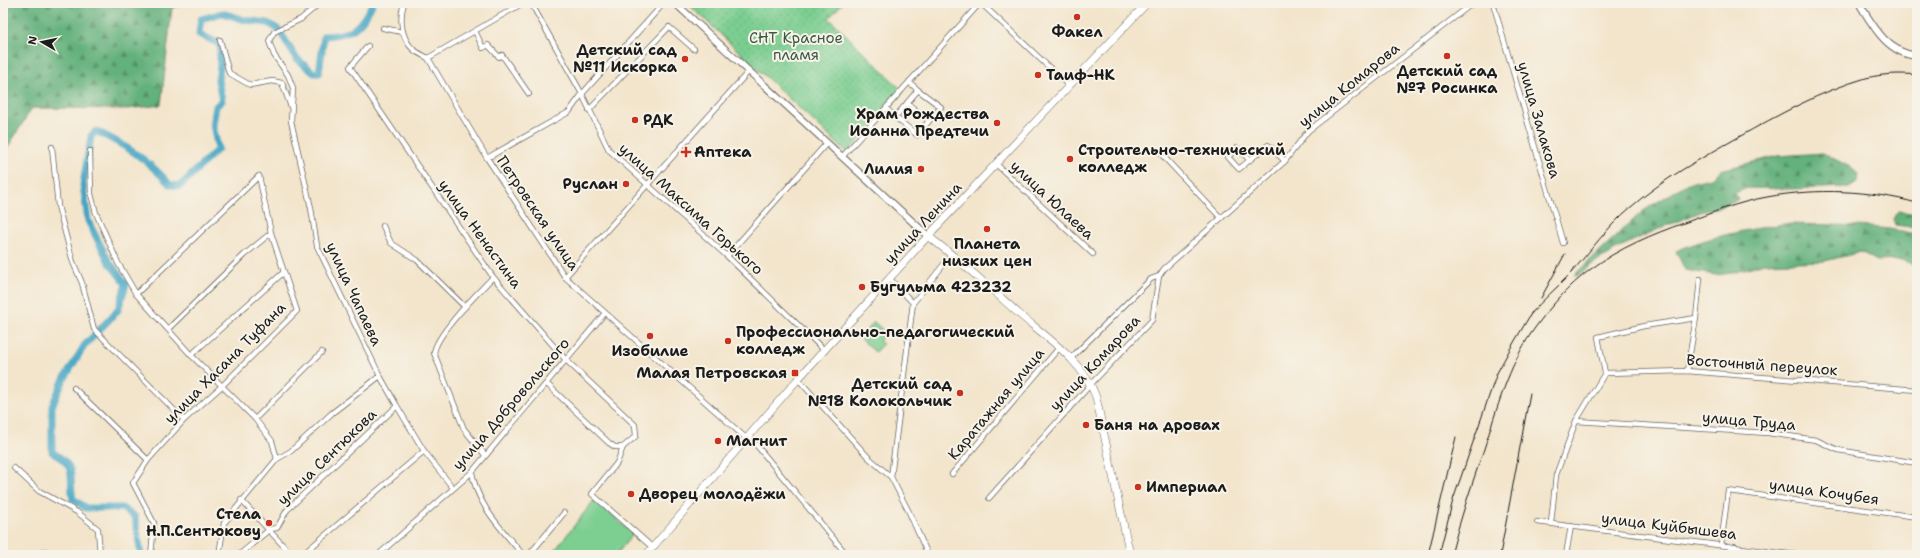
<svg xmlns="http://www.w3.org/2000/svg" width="1920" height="558" viewBox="0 0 1920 558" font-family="'Shantell Sans',sans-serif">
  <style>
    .grass { fill: url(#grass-dots); stroke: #4c7556 }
    .forest { fill: url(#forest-firs); stroke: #40664c }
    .park { fill: #7bce91; stroke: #4c7556 }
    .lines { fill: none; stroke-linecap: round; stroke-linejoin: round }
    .river { stroke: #44a6c4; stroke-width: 7 }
    .street-casing { stroke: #67625a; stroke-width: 6 }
    .secondary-casing { stroke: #67625a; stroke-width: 8 }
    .primary-casing { stroke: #67625a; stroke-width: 8 }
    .street { stroke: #fff; stroke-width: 4.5 }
    .secondary { stroke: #fff; stroke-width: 6 }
    .primary { stroke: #fff; stroke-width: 7 }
    .rail { stroke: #1c1c1c; stroke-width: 1 }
    .poi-dot { fill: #c8321e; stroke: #f7f3e8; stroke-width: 1.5 }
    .labels { text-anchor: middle; stroke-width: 4; stroke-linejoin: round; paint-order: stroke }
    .poi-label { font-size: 15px; font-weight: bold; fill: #1c1c1c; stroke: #f7f3e8; text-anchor: start }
    .park-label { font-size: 15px; fill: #3d5a45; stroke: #f7f3e8 }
    .street-label { font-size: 15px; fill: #1c1c1c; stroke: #f7f3e8 }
  </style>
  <defs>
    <pattern id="grass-dots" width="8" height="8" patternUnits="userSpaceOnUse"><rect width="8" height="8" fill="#7bce91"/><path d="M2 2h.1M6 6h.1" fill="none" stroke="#6ab07c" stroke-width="1.8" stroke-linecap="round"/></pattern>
    <pattern id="forest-firs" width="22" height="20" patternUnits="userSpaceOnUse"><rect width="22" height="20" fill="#64b17b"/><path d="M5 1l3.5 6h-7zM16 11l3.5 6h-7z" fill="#528f64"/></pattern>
  </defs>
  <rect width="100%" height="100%" fill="#f7f3e8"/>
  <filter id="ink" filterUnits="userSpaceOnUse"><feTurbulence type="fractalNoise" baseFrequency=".025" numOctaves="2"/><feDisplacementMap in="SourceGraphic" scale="8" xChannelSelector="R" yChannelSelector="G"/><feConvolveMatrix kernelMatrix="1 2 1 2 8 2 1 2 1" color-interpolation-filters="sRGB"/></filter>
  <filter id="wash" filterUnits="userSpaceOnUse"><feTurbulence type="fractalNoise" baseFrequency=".012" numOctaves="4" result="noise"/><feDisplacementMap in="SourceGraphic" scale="16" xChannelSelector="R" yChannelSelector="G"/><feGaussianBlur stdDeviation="0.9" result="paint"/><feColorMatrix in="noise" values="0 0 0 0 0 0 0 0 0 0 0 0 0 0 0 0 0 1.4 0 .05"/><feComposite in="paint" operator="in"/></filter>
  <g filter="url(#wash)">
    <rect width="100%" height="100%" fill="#f3e5cc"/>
    <!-- grass -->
    <polygon class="grass" points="687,3 843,3 829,18 904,92 847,153"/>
    <!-- forest -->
    <g class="forest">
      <polygon points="3,3 191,3 172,8 161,105 127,109 32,108 3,155"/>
      <path d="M1823 153 1850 167 1858 174 1857 182 1849 187 1791 189 1747 188 1735 193 1738 199C1728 207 1711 208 1698 213 1656 230 1611 247 1577 276L1574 275 1643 211 1688 183 1711 178 1721 170 1777 156Z"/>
      <polygon points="1898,211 1917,214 1917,228 1895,225 1893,219"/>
      <path d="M1783 224C1827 225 1874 224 1917 234V265L1902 260 1877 261 1861 252 1825 261 1764 263 1732 273 1715 275 1685 270 1676 251C1710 236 1746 230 1783 224Z"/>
    </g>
    <!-- park -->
    <g class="park">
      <polygon points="874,322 886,333 879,341 883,344 875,352 860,338"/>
      <polygon points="595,499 633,534 616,555 553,555 552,554"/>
    </g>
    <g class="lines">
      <!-- river -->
      <g class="river">
        <polyline points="41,555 45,555"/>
        <path d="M141 555 135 517 122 508H86L73 499C68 474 79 468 52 452V406L63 381 84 346 118 310 126 284 109 262 88 221 83 185 91 136 96 131C125 145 149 160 170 185L180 186 218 149 213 125 216 106 222 101 218 80 220 67V44L199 34 201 19 222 13 245 20 268 23 279 30 296 58 314 73H319L324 36C354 34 359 29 373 3"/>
      </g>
    </g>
  </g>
  <g filter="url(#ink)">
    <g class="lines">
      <defs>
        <g id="street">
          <polyline points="320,3 301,19 274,32 269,41 274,55 288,75 293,88 291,121 311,208 317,246 380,376 397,406 424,451 453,488"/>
          <path d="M404 3C399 19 401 39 414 50 418 53 424 56 428 58L487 158 565 277 747 439"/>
          <polyline points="531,3 582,94 609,150 727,256 825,351"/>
          <polyline points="981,3 1069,86"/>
          <polyline points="1493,3 1563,243"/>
          <polyline points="383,28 402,32"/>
          <polyline points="475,31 483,48 488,45 499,57 502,55 529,94"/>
          <polyline points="220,40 229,73 250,85 272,81 282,83 291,107"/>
          <polyline points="368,46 350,67 493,277 566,360 635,425 636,436 623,447 617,463 592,494 652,547"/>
          <polyline points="428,58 523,3"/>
          <polyline points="909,82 918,90 916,92"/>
          <polyline points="886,108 895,117 909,101"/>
          <polyline points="589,110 669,27 694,49"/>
          <polyline points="895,117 917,135 941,107 918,90 907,103 929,121"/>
          <polyline points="52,147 58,206 73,262 82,283 94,329 184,420"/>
          <polyline points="90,151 91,194 96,213 118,263 136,294 191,355 255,419 272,441 277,459"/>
          <polyline points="1162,155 1221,218"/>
          <polyline points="842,157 980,3"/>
          <polyline points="487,158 569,112 582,94 664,3"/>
          <polyline points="1250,160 1237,148 1228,157 1239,169 1268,145 1285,161"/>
          <polyline points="996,164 1093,254"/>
          <polyline points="383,226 391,243 417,260 465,307"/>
          <polyline points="727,256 827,143"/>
          <polyline points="565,277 749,71"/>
          <polyline points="890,279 913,303 891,477 909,512 928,555"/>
          <polyline points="136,294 259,176"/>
          <polyline points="913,303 952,254"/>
          <polyline points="168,329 244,255 271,233"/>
          <polyline points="191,355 284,272"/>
          <polyline points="1070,359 1151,279 1159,276"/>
          <polyline points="1687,371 1696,318 1700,279"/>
          <polyline points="1605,373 1687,371 1917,390"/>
          <polyline points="798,379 868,457 891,477"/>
          <polyline points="547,384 609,443 615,447 623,447"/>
          <polyline points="74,388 148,460"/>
          <polyline points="255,419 322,352"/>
          <polyline points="1576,421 1768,433 1816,440 1838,450 1917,463"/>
          <polyline points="749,436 847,555"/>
          <path d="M485 455 464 429 434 353C436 334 479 292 493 277"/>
          <polyline points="14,468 39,491 77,512 98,529 100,555"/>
          <path d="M472 472C477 506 502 529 523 555"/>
          <polyline points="952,474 1058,349"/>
          <polyline points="989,498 1091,384 1152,320 1159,276 1164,269 1285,161 1308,131 1473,3"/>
          <polyline points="241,500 292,555"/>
          <polyline points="1537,522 1797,555"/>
          <polyline points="1551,523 1556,475 1576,421 1605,373 1598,337 1644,326 1696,318"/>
          <polyline points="1721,545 1728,491 1917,517"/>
          <polyline points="151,555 154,523 133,483 148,460 184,420 223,385 297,311 271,233 259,176"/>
          <polyline points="219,555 224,523 277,459 291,451 332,413 380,376"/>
          <polyline points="239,555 270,529 277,528 287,510 397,406"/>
          <polyline points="302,555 424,451"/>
          <polyline points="378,555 472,472 605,313"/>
          <polyline points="529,555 564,513"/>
          <polyline points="1566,555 1571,526"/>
          <polyline points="1734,555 1735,546"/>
        </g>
        <g id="secondary">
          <polyline points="675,3 928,236"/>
          <path d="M1859 3C1873 26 1887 53 1917 56"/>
        </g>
        <g id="primary">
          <path d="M928 236C960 260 989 287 1018 313 1046 337 1083 361 1096 397L1130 555"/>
          <polyline points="646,555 798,379 928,236 1147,3"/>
        </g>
      </defs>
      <!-- street casing -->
      <use href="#street" class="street-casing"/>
      <!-- secondary casing -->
      <use href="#secondary" class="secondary-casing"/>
      <!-- primary casing -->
      <use href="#primary" class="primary-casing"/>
      <!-- street -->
      <use href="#street" class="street"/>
      <!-- secondary -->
      <use href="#secondary" class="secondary"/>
      <!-- primary -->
      <use href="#primary" class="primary"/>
      <!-- rail -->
      <g class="rail">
        <polyline points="1541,298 1565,254"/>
        <path d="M1530 315C1542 300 1557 288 1570 274 1590 252 1607 227 1631 207 1663 179 1700 159 1737 138 1778 115 1821 91 1866 78 1883 74 1900 73 1917 75"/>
        <polyline points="1428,555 1456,437"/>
        <polyline points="1439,555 1453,500 1497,373 1510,349 1532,312"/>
        <path d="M1451 555C1460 519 1472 484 1484 449 1497 409 1508 367 1532 332 1549 308 1568 286 1591 269 1619 248 1653 234 1684 223 1711 213 1739 202 1767 197 1817 188 1869 190 1917 203"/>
        <polyline points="1500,555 1530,393"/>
      </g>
    </g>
  </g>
  <!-- markers -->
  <g class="poi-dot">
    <circle cx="1077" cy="17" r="4"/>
    <circle cx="1447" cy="56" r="4"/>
    <circle cx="685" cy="59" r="4"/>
    <circle cx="1038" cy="75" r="4"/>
    <circle cx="635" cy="120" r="4"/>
    <circle cx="997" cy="123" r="4"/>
    <path d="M684 146h4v4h4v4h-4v4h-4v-4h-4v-4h4z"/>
    <circle cx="1070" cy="159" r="4"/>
    <circle cx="921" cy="169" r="4"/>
    <circle cx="626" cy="184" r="4"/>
    <circle cx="987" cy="229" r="4"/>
    <circle cx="862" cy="287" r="4"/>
    <circle cx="650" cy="336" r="4"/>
    <circle cx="728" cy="341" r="4"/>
    <rect x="791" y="369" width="8" height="8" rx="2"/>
    <circle cx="960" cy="393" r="4"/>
    <circle cx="1086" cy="425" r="4"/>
    <circle cx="718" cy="441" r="4"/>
    <circle cx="1138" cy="487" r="4"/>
    <circle cx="631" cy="494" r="4"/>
    <circle cx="269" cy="523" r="4"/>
  </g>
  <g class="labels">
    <!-- poi labels -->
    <g class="poi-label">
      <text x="1077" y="37" text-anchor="middle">Факел</text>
      <text x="677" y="55" text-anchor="end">Детский сад<tspan x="677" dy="17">№11 Искорка</tspan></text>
      <text x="1447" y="76" text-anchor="middle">Детский сад<tspan x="1447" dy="17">№7 Росинка</tspan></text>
      <text x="1046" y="80">Таиф-НК</text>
      <text x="989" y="119" text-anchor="end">Храм Рождества<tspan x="989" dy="17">Иоанна Предтечи</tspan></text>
      <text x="643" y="125">РДК</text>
      <text x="1078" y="155">Строительно-технический<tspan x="1078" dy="17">колледж</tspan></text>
      <text x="694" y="157">Аптека</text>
      <text x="913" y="174" text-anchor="end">Лилия</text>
      <text x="618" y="189" text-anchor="end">Руслан</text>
      <text x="987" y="249" text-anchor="middle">Планета<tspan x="987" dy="17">низких цен</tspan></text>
      <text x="870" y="292">Бугульма 423232</text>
      <text x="736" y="337">Профессионально-педагогический<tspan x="736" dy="17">колледж</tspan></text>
      <text x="650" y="356" text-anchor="middle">Изобилие</text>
      <text x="787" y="378" text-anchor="end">Малая Петровская</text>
      <text x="952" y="389" text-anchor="end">Детский сад<tspan x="952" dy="17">№18 Колокольчик</tspan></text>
      <text x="1094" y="430">Баня на дровах</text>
      <text x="726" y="446">Магнит</text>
      <text x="1146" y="492">Империал</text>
      <text x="639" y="499">Дворец молодёжи</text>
      <text x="261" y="519" text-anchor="end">Стела<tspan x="261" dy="17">Н.П.Сентюкову</tspan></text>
    </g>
    <!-- park labels -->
    <g class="park-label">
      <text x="796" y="43">СНТ Красное<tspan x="796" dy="17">пламя</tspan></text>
    </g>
    <!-- street labels -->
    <g class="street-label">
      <text transform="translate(1349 85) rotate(-39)" y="5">улица Комарова</text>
      <text transform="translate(1539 120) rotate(74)" y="5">улица Залакова</text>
      <text transform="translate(1052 200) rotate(43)" y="5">улица Юлаева</text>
      <text transform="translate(691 209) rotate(42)" y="5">улица Максима Горького</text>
      <text transform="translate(538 213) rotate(56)" y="5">Петровская улица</text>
      <text transform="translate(923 223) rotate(-47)" y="5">улица Ленина</text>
      <text transform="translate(480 234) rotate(54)" y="5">улица Ненастина</text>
      <text transform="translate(354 294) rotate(65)" y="5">улица Чапаева</text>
      <text transform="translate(225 363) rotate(-45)" y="5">улица Хасана Туфана</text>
      <text transform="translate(1095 363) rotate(-47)" y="5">улица Комарова</text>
      <text transform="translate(1762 365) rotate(4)" y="5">Восточный переулок</text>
      <text transform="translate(511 404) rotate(-49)" y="5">улица Добровольского</text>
      <text transform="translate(996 404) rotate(-50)" y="5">Каратажная улица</text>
      <text transform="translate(1749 421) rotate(5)" y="5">улица Труда</text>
      <text transform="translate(327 457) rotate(-44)" y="5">улица Сентюкова</text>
      <text transform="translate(1824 492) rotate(8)" y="5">улица Кочубея</text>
      <text transform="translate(1669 526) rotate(7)" y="5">улица Куйбышева</text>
    </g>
  </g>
  <!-- margin -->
  <rect width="1920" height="558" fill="none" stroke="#f7f3e8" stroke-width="16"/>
  <!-- north arrow -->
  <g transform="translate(42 42) rotate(279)" stroke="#f7f3e8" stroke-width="3" paint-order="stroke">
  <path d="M0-3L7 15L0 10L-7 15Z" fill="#1c1c1c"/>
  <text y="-6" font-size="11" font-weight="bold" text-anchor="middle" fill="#1c1c1c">N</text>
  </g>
</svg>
